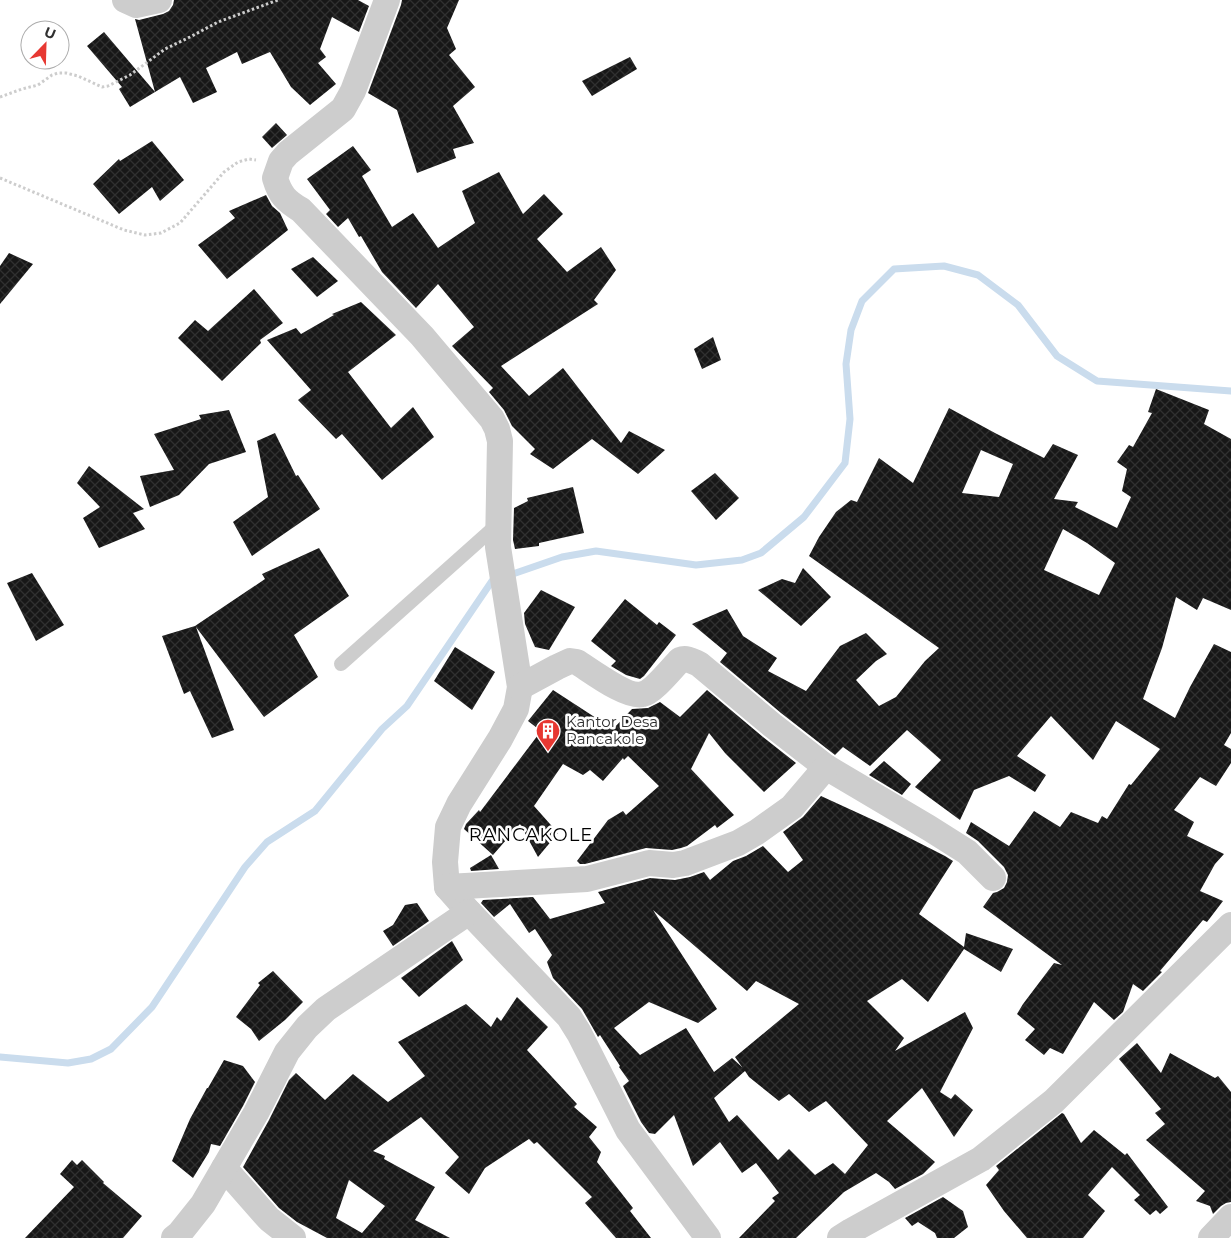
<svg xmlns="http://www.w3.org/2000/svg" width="1231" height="1238" viewBox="0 0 1231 1238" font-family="Montserrat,sans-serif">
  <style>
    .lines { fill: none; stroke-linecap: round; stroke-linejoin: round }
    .stream { stroke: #cadced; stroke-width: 7 }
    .building { fill: url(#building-cross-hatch); fill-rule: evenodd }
    .path { stroke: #cdcdcd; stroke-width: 3; stroke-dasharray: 2.5 2.5; stroke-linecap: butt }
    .service { stroke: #cdcdcd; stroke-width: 14 }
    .minor { stroke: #cdcdcd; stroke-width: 26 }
    .labels { text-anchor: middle; stroke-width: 5; stroke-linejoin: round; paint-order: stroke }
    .poi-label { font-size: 15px; fill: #303030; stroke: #fff; text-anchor: start }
    .quarter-label { font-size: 18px; letter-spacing: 1px; fill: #000; stroke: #fff }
  </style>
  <defs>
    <pattern id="building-cross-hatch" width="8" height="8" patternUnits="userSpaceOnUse" patternTransform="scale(1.25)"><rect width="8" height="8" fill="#171717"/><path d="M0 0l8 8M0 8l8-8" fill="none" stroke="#303030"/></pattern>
  </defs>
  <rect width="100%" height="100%" fill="#fff"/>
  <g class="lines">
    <!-- stream -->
    <g class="stream">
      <polyline points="507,576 562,557 596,551 696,565 742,560 761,553 804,517 845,463 850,419 846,364 851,330 862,301 894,269 944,266 978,275 1018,305 1057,356 1097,381 1231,391"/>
      <polyline points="0,1057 68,1063 91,1059 111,1049 152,1007 245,867 267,842 315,811 382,729 407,706 492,581 497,580"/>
    </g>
  </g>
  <!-- building -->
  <g class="building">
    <polygon points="174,0 358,0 369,6 359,32 332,17 320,49 326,57 318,63 336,84 310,105 291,87 270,52 242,64 237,52 206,68 217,92 193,103 180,77 130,107 119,89 122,87 87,46 104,32 155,92 135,19 139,20 163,14 169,11 173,5"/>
    <polygon points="402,0 459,0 447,28 456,49 449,55 475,87 453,106 474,143 453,149 456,158 417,173 397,110 368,93 401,5"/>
    <polygon points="630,57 637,69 592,96 582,81"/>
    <polygon points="276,123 287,135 272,148 262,137"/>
    <polygon points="152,141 184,180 160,201 152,187 119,214 93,184 119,159 120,161"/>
    <polygon points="353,146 371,170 362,176 392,227 413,213 438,248 475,223 462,191 499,172 523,214 544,194 563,214 537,239 567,272 601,247 616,270 594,300 598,304 501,366 529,396 563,368 621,443 629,431 665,450 638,474 592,439 553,469 530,454 535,449 512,426 504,410 489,392 493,388 452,346 474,327 438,284 416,308 382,272 361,236 359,237 348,218 338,227 326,214 330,210 307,179"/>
    <polygon points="266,195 272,206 280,213 288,230 227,279 198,245 235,218 229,211"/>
    <polygon points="9,253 33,264 0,304 0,266"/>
    <polygon points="313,257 338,281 317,297 291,269"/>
    <polygon points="254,289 283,323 260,340 261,343 222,381 178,338 195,320 208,331"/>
    <polygon points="361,302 396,335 348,372 391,428 413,407 434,437 382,480 342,434 336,439 298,400 311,390 267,340 296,328 301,334 334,315 332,314"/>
    <polygon points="713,337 721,360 702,369 694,349"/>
    <path d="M1156 389 1209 410 1204 424 1231 439V610L1203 598 1197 610 1176 597 1162 648 1143 699 1175 718 1190 687 1214 644 1231 652V733L1224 745 1231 749V763L1216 786 1200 777 1174 810 1194 822 1187 836 1224 854 1215 864 1200 891 1223 901 1207 922 1203 920 1160 971 1162 972 1143 991 1133 984 1123 1012 1114 1020 1094 1002 1063 1054 1050 1048 1044 1055 1025 1040 1035 1029 1017 1014 1023 1004 1054 963 1062 965 983 907 993 893 997 892 1004 888 1007 882 1008 875 1004 867 978 841 966 833 971 822 1009 846 1034 811 1060 827 1071 812 1098 823 1102 816 1107 819 1129 784 1131 785 1160 749 1116 721 1093 760 1051 716 1017 756 1046 775 1035 792 1009 776 974 790 960 820 915 787 941 760 907 730 870 766 843 747 835 755 781 713 720 662 727 653 692 624 727 609 743 636 777 658 768 671 806 691 840 646 866 633 887 654 876 661 856 680 879 706 896 697 925 661 939 648 809 556 819 537 836 512 851 500 857 502 879 458 913 483 949 408 995 433 1044 458 1053 444 1078 455 1054 499 1078 502 1075 507 1117 528 1131 497 1122 491 1127 469 1117 462 1129 445 1133 447 1152 413 1148 412ZM981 450 1013 464 999 497 962 493ZM1063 529 1087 543 1115 563 1099 595 1044 570Z"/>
    <polygon points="229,410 246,452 209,464 179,495 150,507 140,476 174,470 154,434 201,419 199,415"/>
    <polygon points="275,433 296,476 298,475 320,509 252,556 233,522 268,497 257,441"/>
    <polygon points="89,466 144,509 133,513 145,529 99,548 83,518 100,507 77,483"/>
    <polygon points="715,473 739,498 716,520 691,491"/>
    <polygon points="573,487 584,533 539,543 539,546 515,549 513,540 514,508 528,501 527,498"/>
    <polygon points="319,548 349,596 294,635 318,677 264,717 196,627 234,730 212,738 190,691 184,694 162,636 195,626 265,579 262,574"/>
    <polygon points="803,568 831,597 801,626 758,590 782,579 795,583"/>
    <polygon points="32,573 64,625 36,641 7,583"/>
    <polygon points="541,590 575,607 549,650 535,647 525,624 524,613"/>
    <polygon points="625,599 657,625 659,622 676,635 644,676 640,679 626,675 611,666 616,661 591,641"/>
    <polygon points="455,647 495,672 472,710 434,681"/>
    <polygon points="553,690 613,729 632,709 648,708 660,702 680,717 707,690 763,737 796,763 764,792 725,753 709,733 691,769 734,815 717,828 715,825 687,846 681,848 672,850 646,848 585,864 580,864 577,861 608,820 623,811 626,815 659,786 628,756 624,760 623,758 603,781 590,770 583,775 563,764 534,806 558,833 538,857 520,824 493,855 464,829 466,824 479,810 480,812 541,731 528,721"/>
    <polygon points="884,761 911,784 902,795 869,775"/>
    <path d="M821 796 882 824 945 856 953 861 919 914 964 947 966 933 1013 949 1001 972 964 949 928 1002 902 979 867 1001 904 1038 895 1051 965 1012 973 1028 940 1092 951 1099 955 1094 973 1110 954 1137 922 1088 887 1121 935 1162 923 1174 895 1189 889 1182 876 1173 844 1192 796 1238H739L775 1201 772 1198 779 1193 756 1163 742 1173 720 1142 693 1166 674 1115 655 1134 649 1133 641 1122 623 1086 629 1081 619 1067 620 1066 600 1035 598 1037 582 1009 553 978 547 962 552 955 535 929 529 933 510 904 494 917 481 903 483 900 533 897 550 919 605 903 598 892 650 878 675 880 690 877 704 872 710 880 733 861 746 856 763 846 788 872 803 860 783 832 803 817ZM653 910 747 991 756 981 799 1004 735 1057 742 1067 732 1058 714 1072 686 1028 640 1055 614 1028 649 1002 698 1023 717 1009ZM745 1071 749 1077 779 1101 789 1094 809 1112 826 1101 868 1145 845 1174 833 1163 815 1175 789 1149 778 1160 737 1115 729 1122 714 1098Z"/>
    <polygon points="491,855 499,869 471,871 470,868"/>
    <polygon points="417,903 429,921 393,946 383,931 393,925 405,905"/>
    <polygon points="452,941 463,960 419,997 401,978"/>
    <polygon points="273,971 303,1002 285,1020 259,1041 251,1029 236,1017 260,985 258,983"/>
    <path d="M517 997 548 1027 527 1050 577 1104 574 1107 597 1127 589 1137 601 1152 597 1162 633 1208 630 1211 651 1238H616L585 1203 592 1197 537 1142 534 1144 529 1139 485 1168 469 1194 445 1173 459 1157 421 1117 373 1151 385 1156 384 1159 435 1187 415 1220 450 1238H327L297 1222 279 1208 243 1167 269 1120 289 1080 296 1073 325 1100 353 1074 388 1102 425 1076 398 1042 466 1004 491 1027 497 1017 501 1021ZM349 1180 385 1206 362 1233 336 1218Z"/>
    <polygon points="1137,1043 1161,1073 1170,1053 1215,1078 1218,1076 1231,1092 1231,1202 1226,1203 1221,1206 1213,1214 1210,1206 1196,1201 1205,1191 1146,1140 1165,1124 1155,1113 1161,1109 1119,1059"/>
    <polygon points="224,1060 243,1066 255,1082 243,1106 220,1146 211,1144 209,1152 193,1178 172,1161 190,1119 207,1088 208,1088"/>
    <polygon points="1062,1113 1064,1114 1081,1143 1094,1130 1125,1155 1127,1153 1168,1207 1160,1214 1156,1210 1150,1215 1134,1200 1140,1195 1112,1167 1088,1195 1105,1211 1083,1238 1027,1238 1004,1211 986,1185 999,1170 996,1166"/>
    <polygon points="72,1160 77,1165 82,1160 104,1182 103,1183 142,1216 123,1238 25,1238 74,1187 60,1174"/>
    <polygon points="943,1197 963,1211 968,1227 954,1238 937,1238 935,1233 918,1222 912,1226 905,1218"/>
  </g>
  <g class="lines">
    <!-- path -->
    <g class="path">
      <polyline points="0,97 22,89 38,85 52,75 58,73 66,73 78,76 102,87 108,86 130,75 165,49 190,37 218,22 278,0"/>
      <polyline points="0,178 124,230 145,235 161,233 180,223 224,172 238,162 249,159 256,160"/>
    </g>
    <!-- service -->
    <polyline class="service" points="341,664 498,524"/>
    <!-- minor -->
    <g class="minor">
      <polyline points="125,0 136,5 159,0"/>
      <path d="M387 0 353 91 343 109 288 153 281 161 275 178C280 195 286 201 301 210L422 336 492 419 497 429 500 441 498 547 520 687 516 709 500 739 459 804 448 827 445 862 447 887 469 912 569 1017 579 1033 628 1130 708 1238"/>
      <path d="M520 687 557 667 570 661 577 662C590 670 628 699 643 694 653 692 672 668 680 660 687 657 694 662 699 664L772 725 826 767 929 828 967 852 993 878"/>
      <polyline points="447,887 587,879 649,863 673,865 685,863 738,843 757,832 792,807 826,767"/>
      <polyline points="224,1168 269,1219 293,1238"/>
      <polyline points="174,1238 179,1234 203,1204 256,1113 287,1052 307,1027 326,1009 469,912"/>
      <polyline points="840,1238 851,1231 981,1159 1054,1101 1231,925"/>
      <polyline points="1211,1238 1231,1217"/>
    </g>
  </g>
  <!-- icons -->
  <defs>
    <symbol id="building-pin" viewBox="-11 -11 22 30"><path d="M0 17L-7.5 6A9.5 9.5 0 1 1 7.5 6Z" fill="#e73832" stroke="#fff"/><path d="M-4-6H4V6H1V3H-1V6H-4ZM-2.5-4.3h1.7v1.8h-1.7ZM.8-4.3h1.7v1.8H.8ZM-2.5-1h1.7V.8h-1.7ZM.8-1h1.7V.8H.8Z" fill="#fff"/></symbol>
  </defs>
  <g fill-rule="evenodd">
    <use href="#building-pin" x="534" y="717" width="28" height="38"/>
  </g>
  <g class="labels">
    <!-- poi labels -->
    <g class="poi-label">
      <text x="566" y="727">Kantor Desa<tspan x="566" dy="17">Rancakole</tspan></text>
    </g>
    <!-- quarter labels -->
    <g class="quarter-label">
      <text x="531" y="841">RANCAKOLE</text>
    </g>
  </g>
  <!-- north arrow -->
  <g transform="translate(45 45) rotate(23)"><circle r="24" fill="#ffffff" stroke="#acacac"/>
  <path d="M0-4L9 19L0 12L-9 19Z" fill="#e73832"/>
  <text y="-8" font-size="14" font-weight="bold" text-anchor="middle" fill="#303030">U</text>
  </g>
</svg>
